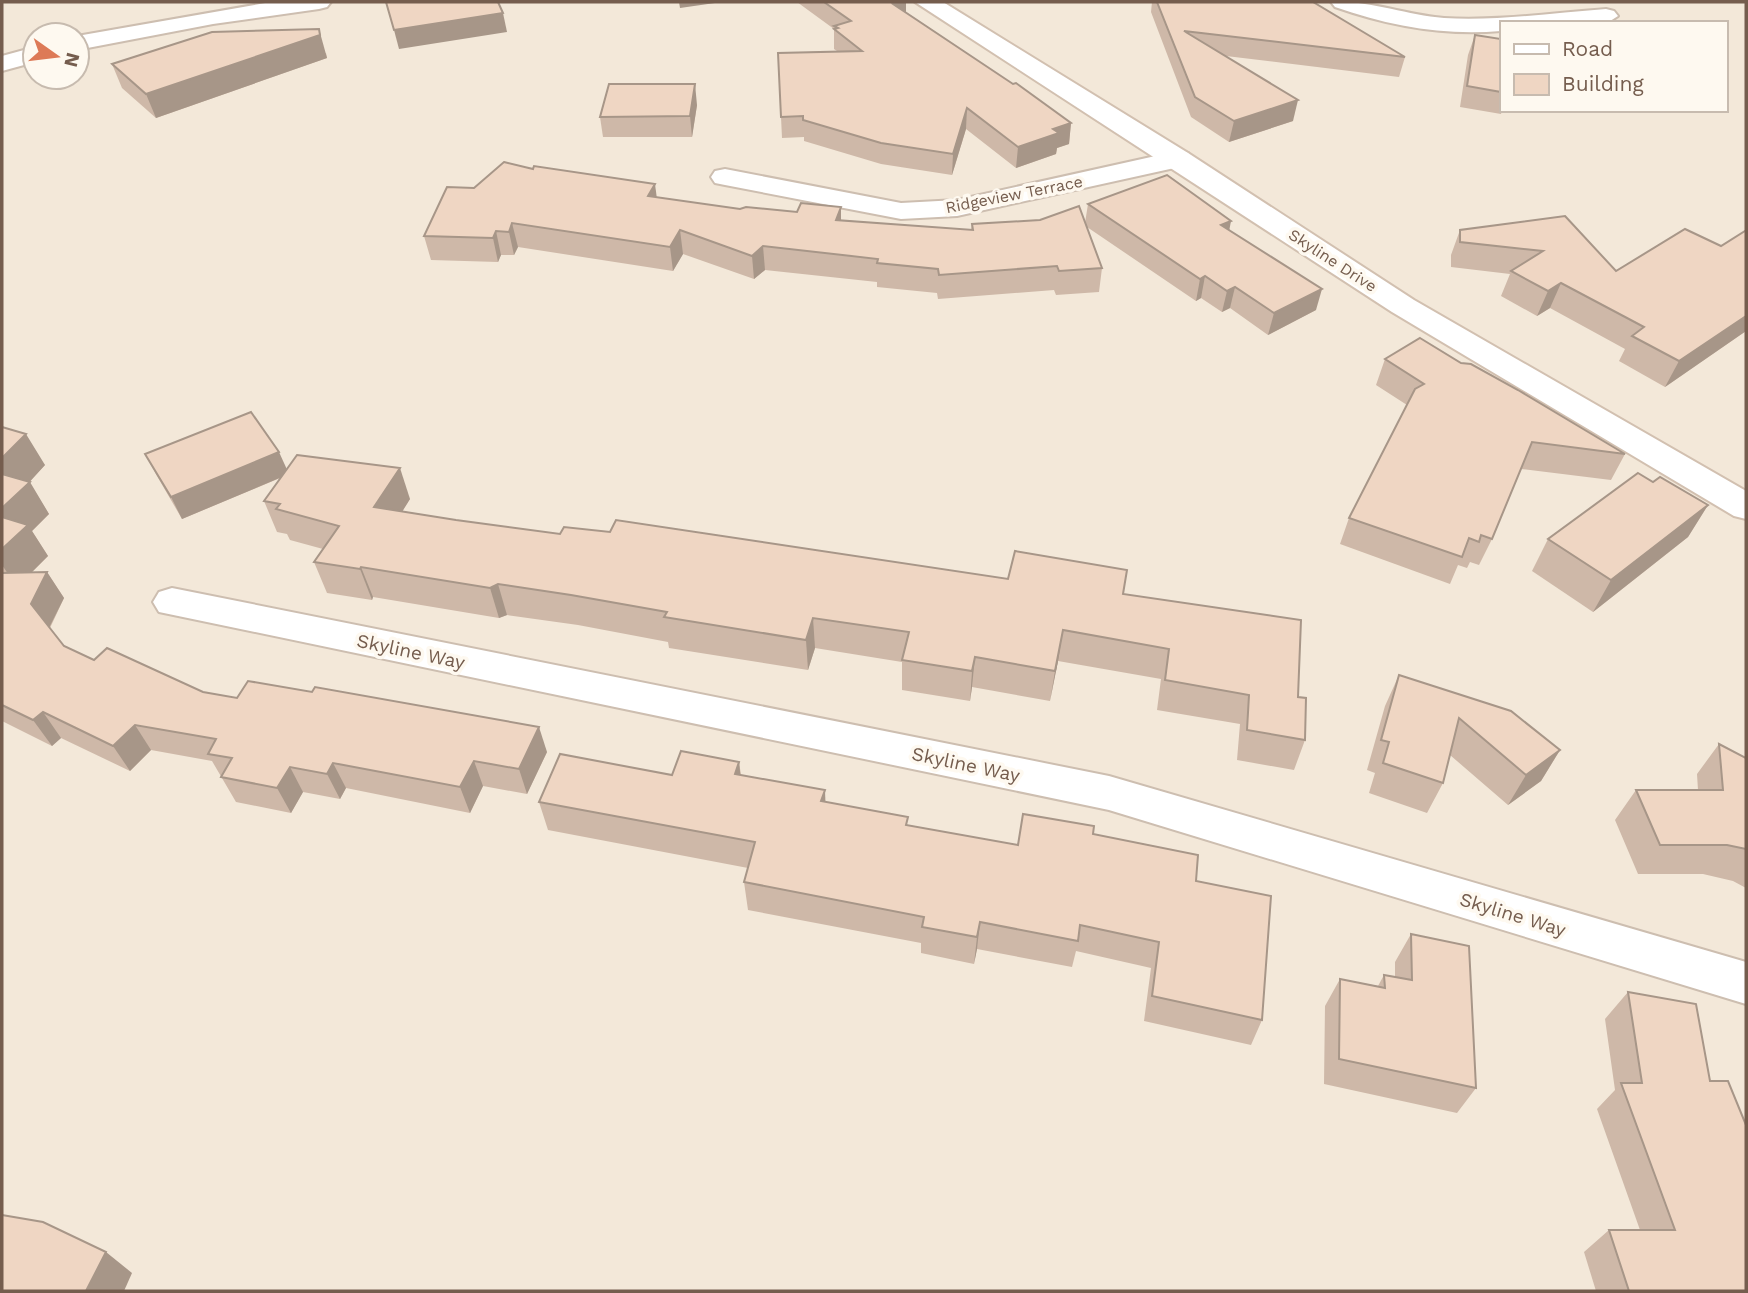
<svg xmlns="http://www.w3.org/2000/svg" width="1748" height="1293" viewBox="0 0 1748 1293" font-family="'Work Sans',sans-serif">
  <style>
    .residential { fill: #f3e8d9; fill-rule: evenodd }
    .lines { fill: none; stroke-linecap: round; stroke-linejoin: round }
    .street-casing { stroke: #cdbeb0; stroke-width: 4 }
    .secondary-casing { stroke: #d2c0b0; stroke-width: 4 }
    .street { fill: #fff; fill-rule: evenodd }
    .secondary { fill: #fff; fill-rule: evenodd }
    .wall { fill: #ceb8a8 }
    .shaded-wall { fill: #a79688 }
    .building { fill: #efd6c3; stroke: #a79688; stroke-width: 2 }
    .labels { text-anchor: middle; stroke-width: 7; stroke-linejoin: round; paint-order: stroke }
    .far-street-label { font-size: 16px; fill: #755d4e; stroke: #fef9f0 }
    .street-label { font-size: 19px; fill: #755d4e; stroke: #fef9f0 }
  </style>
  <rect width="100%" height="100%" fill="#fbf5ea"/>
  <!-- residential -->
  <path class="residential" d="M2 2H1746V1291H2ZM1501 23H1725V110H1501ZM35 35H77V77H35Z"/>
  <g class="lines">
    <defs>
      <g id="street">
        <polygon points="271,2 331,2 327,7 319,9 213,24 77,50 77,36"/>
        <path d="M1331 2C1370 0 1405 15 1444 18 1498 21 1552 13 1606 9L1614 11 1618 16 1607 23H1501V31C1444 36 1389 26 1335 7Z"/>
        <polygon points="35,47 35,62 2,71 2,56"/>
        <polygon points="1178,151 1188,153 1191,159 1188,165 957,216 901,219 725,185 715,183 711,177 715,171 725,169 901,203 957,200"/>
        <polygon points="172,588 1109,776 1746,962 1746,1004 1109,810 159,612 153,602 159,592"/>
      </g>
      <polygon id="secondary" points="915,2 943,2 1188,153 1414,300 1746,491 1746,519 1734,516 1392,312"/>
    </defs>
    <!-- street casing -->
    <use href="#street" class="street-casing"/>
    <!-- secondary casing -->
    <use href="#secondary" class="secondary-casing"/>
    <!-- street -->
    <use href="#street" class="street"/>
    <!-- secondary -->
    <use href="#secondary" class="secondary"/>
  </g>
  <!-- wall -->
  <g class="wall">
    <polygon points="797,2 906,2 906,12 1071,123 1069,144 1057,148 1056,154 1016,168 966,129 952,175 881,164 804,141 804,137 782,138 778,53 837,51 834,49 834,29"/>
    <polygon points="1152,2 1309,2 1405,57 1399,77 1226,56 1293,121 1229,142 1191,117 1151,12"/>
    <polygon points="1475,35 1501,39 1501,110 1502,110 1501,114 1460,107 1468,55"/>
    <polygon points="326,53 327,58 156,118 122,88 112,64"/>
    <polygon points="697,105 692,137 603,137 600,117"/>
    <polygon points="533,169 657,197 740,209 797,212 841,207 841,220 971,230 972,224 1085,223 1088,204 1229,230 1316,310 1268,335 1230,308 1222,312 1201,298 1196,301 1087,227 1102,268 1099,292 1056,295 1054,290 938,299 937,293 877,287 877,282 765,270 754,279 683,254 673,271 518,247 514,255 501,255 498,262 431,260 424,236 474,188"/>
    <polygon points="1460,230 1616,271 1721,246 1746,231 1746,331 1665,387 1619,361 1625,349 1550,308 1537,316 1501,296 1510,274 1451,267 1451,255"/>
    <polygon points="1385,359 1461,363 1625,454 1611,480 1521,469 1492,539 1479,565 1470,562 1467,568 1458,565 1450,584 1340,544 1349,518 1407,405 1376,385"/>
    <polygon points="2,427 45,465 29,482 49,514 32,531 48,556 32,572 47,572 64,598 50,628 64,646 94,660 203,692 547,752 527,794 483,786 470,813 346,788 340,799 303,792 291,813 236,802 212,761 151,750 130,771 61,738 52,746 2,721"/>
    <polygon points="145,454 286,469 410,499 402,511 456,520 560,534 1008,579 1123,594 1298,697 1305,740 1294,770 1237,760 1240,724 1157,710 1161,679 1058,661 1050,701 972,687 970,701 902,690 902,662 815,648 808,670 669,648 668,642 578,625 507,615 499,618 373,597 372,600 327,593 314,562 323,549 290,540 287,534 277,532 264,501 280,478 182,519 157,476"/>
    <polygon points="1653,482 1708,505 1688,537 1593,612 1532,571 1548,539"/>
    <polygon points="1399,675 1560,750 1541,781 1508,805 1450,755 1443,783 1427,813 1369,793 1375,773 1367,770 1385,706"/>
    <polygon points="1719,744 1746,758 1746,888 1733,881 1703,874 1638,874 1615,820 1636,790 1698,790 1697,774"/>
    <polygon points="739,762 741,775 825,790 825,802 908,825 1018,845 1093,834 1196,881 1262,1020 1251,1045 1144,1021 1151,968 1076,951 1072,967 977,949 974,964 921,953 921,943 748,910 744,882 748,868 548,830 539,802"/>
    <polygon points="1411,934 1476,1088 1457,1113 1324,1084 1325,1006 1340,979 1378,986 1384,975 1395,977 1395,962"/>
    <polygon points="1628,992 1710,1081 1746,1291 1596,1291 1584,1252 1609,1230 1640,1230 1597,1109 1615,1090 1605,1019"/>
  </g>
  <!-- shaded-wall -->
  <g class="shaded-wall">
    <polygon points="679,2 722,2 680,8"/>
    <polygon points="902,2 906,2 906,21 893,4"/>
    <polygon points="503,13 507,32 399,49 394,30"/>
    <polygon points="319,29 327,58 156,118 146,94"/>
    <polygon points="695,84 697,105 692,137 690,116"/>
    <polygon points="1298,100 1293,121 1229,142 1234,121"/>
    <polygon points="967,108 966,129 952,175 953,154"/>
    <polygon points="1071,123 1069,144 1057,148 1056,154 1016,168 1018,147 1053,129"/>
    <polygon points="655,184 658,207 648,196"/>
    <polygon points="841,207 841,231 836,220"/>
    <polygon points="1231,221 1227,242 1221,225"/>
    <polygon points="512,223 518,247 514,255 509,232"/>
    <polygon points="680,230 683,254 673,271 670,247"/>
    <polygon points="496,231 501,255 498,262 493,238"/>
    <polygon points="763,246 765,270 754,279 752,256"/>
    <polygon points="1205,276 1201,298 1196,301 1200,279"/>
    <polygon points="1561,283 1550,308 1537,316 1548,291"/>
    <polygon points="1235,287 1230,308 1222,312 1227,291"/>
    <polygon points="1322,289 1316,310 1268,335 1274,313"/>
    <polygon points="1746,316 1746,331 1665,387 1679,361"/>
    <polygon points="26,434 45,465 25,487 30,482 49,514 32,531 48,556 17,587 2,565 2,458"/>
    <polygon points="279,452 289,474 182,519 171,497"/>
    <polygon points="400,468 410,499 386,538 374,507"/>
    <polygon points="1708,505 1688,537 1593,612 1611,580"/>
    <polygon points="361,567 373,597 372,600 360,569"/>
    <polygon points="47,572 64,598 48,630 31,604"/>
    <polygon points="498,584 507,615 499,618 490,588"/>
    <polygon points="813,618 815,648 808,670 806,640"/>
    <polygon points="1063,630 1058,661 1050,701 1055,671"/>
    <polygon points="975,657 972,687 970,701 972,671"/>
    <polygon points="43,712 61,738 52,746 33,720"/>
    <polygon points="135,725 151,750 130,771 113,746"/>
    <polygon points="539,727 547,752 527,794 519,769"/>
    <polygon points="1560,750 1541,781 1508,805 1526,775"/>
    <polygon points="474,761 483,786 470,813 460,787"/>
    <polygon points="739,762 742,790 735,774"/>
    <polygon points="333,763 346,788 340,799 327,774"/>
    <polygon points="290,767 303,792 291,813 277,788"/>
    <polygon points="825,790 826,818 821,801"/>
    <polygon points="980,922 977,949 974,964 977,937"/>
    <polygon points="106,1252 132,1273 124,1291 86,1291"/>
  </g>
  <!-- building -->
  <g class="building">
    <polygon points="386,2 498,2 503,13 394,30"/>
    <polygon points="824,2 902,2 893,4 1013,84 1016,83 1071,123 1053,129 1059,133 1018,147 967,108 953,154 881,143 803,120 803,116 781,117 778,53 862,51 834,29 838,28 834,26 851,21"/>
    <polygon points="1157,2 1313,2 1405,57 1184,31 1298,100 1234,121 1195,97"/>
    <polygon points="319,29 320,35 146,94 112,64 212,32"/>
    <polygon points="1475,35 1501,39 1501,92 1467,86"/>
    <polygon points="609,84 695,84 690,116 600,117"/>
    <polygon points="504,162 533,169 534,166 655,184 648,196 740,209 746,207 797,212 801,203 841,207 836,220 973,230 972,224 1040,220 1079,206 1102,268 1059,271 1057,266 939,275 938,269 877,263 878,259 763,246 752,256 680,230 670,247 512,223 509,232 496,231 493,238 424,236 447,187 474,188"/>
    <polygon points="1167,175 1231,221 1221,225 1322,289 1274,313 1235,287 1227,291 1205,276 1200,279 1088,204"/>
    <polygon points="1565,216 1616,271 1685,229 1721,246 1745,231 1746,231 1746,316 1679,361 1632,336 1644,327 1561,283 1548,291 1511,271 1543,251 1460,242 1460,230"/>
    <polygon points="1420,338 1461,363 1471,364 1518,390 1625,454 1532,442 1492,539 1481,535 1479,542 1469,538 1462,557 1349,518 1415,389 1424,384 1385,359"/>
    <polygon points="251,412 279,452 171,497 145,454"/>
    <polygon points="2,427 26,434 2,458"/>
    <polygon points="297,455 400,468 374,507 456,520 560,534 564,527 610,532 616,520 1008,579 1015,551 1127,570 1123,594 1301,620 1298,697 1306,698 1305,740 1247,730 1249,695 1165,680 1169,649 1063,630 1055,671 975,657 972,671 902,660 909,632 813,618 806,640 664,617 667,612 571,595 498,584 490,588 361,567 360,569 314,562 339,526 276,509 280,504 264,501"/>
    <polygon points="1638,473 1653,482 1660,477 1708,505 1611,580 1548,539"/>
    <polygon points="2,474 30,482 2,508"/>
    <polygon points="2,517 28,525 2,549"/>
    <polygon points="47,572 31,604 64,646 94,660 107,648 203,692 237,698 248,681 312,692 315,687 539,727 519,769 474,761 460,787 333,763 327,774 290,767 277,788 221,777 232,758 208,754 216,739 135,725 113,746 43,712 33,720 2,705 2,573"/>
    <polygon points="1399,675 1511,711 1560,750 1526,775 1459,718 1443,783 1383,763 1389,742 1381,740"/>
    <polygon points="1719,744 1746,758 1746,849 1727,845 1660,845 1636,790 1723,790"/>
    <polygon points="681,751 739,762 735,774 825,790 821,801 908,817 906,825 1018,845 1023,814 1094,826 1093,834 1198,855 1196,881 1271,896 1262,1020 1152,996 1159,942 1080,925 1078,941 980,922 977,937 922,927 924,917 744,882 755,842 539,802 560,754 672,775"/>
    <polygon points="1411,934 1469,946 1476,1088 1339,1059 1340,979 1385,988 1384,975 1412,980"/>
    <polygon points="1628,992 1696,1004 1710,1081 1728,1081 1746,1125 1746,1291 1629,1291 1609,1230 1675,1230 1621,1083 1642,1083"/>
    <polygon points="2,1215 43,1222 106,1252 86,1291 2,1291"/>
  </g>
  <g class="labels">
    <!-- far-street labels -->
    <g class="far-street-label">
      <text transform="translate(1014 194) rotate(-11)" y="6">Ridgeview Terrace</text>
      <text transform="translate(1333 260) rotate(33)" y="6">Skyline Drive</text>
    </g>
    <!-- street labels -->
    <g class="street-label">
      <text transform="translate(411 651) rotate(12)" y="7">Skyline Way</text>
      <text transform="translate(966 764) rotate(12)" y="7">Skyline Way</text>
      <text transform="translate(1513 914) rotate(17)" y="7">Skyline Way</text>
    </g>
  </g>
  <!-- border -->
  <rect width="1748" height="1293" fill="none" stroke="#755d4e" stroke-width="7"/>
  <!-- legend -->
  <rect x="1500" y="21" width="228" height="91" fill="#fef9f0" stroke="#c7bbaf" stroke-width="2"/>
  <rect x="1514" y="44" width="35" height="10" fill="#ffffff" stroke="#c7bbaf" stroke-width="2"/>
  <text x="1562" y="56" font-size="21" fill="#755d4e">Road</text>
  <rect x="1514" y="74" width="35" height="21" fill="#efd6c3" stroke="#c7bbaf" stroke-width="2"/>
  <text x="1562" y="91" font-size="21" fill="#755d4e">Building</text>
  <!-- north arrow -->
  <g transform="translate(56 56) rotate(104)"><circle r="33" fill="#fef9f0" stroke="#c7bbaf" stroke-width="2"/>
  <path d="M0-5L12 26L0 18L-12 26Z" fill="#dd7a57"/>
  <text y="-10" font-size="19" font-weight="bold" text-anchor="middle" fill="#755d4e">N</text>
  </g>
</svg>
